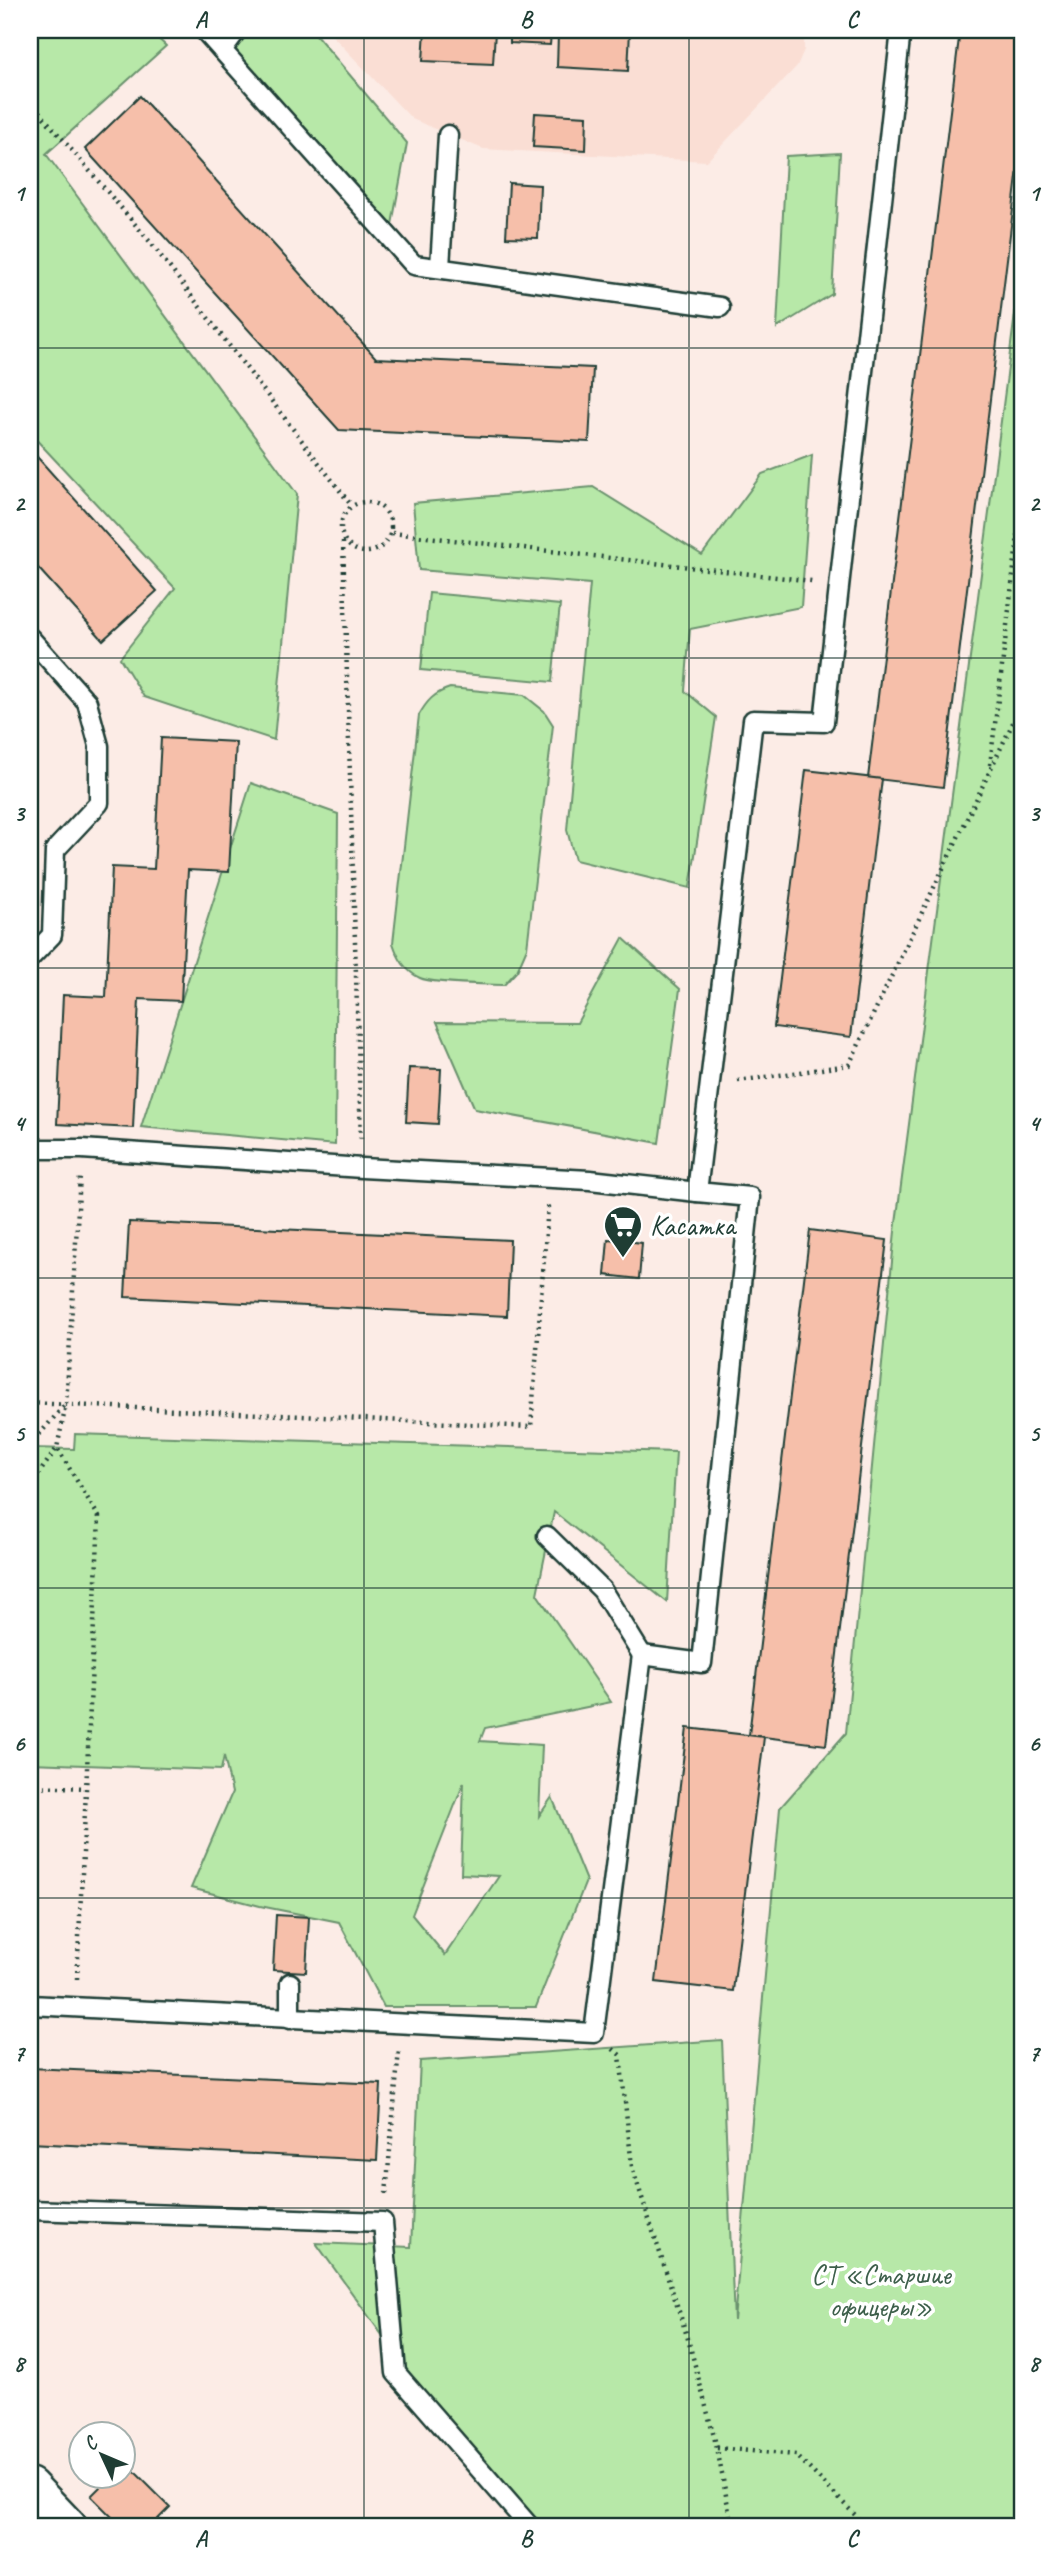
<svg xmlns="http://www.w3.org/2000/svg" width="1053" height="2557" viewBox="0 0 1053 2557" font-family="Caveat,sans-serif">
  <style>
    .built { fill: #faded4 }
    .green { fill: #b7e8a8; stroke: #6b926e; stroke-width: 2; fill-rule: evenodd }
    .building { fill: #f6bfaa; stroke: #1f3d34; stroke-width: 2 }
    .lines { fill: none; stroke-linecap: round; stroke-linejoin: round }
    .service-casing { stroke: #1f3d34; stroke-width: 23 }
    .minor-casing { stroke: #1f3d34; stroke-width: 40 }
    .path { stroke: #1f3d34; stroke-width: 4.5; stroke-dasharray: 2 5; stroke-linecap: butt }
    .service { stroke: #fff; stroke-width: 18 }
    .minor { stroke: #fff; stroke-width: 35 }
    .grid { fill: none; stroke: #1f3d34; stroke-width: 2; stroke-opacity: 0.55 }
    .labels { text-anchor: middle; stroke-width: 7; stroke-linejoin: round; paint-order: stroke }
    .poi-label { font-size: 28px; fill: #1f3d34; stroke: #fff; text-anchor: start }
    .park-label { font-size: 28px; fill: #3d5f4b; stroke: #fff }
    .neatline { fill: none; stroke: #1f3d34; stroke-width: 2.5 }
    .grid-label { font-size: 23px; text-anchor: middle; font-weight: bold; fill: #1f3d34 }
  </style>
  <rect width="100%" height="100%" fill="#fcece6"/>
  <filter id="ink" filterUnits="userSpaceOnUse"><feTurbulence type="fractalNoise" baseFrequency=".0143" numOctaves="2"/><feDisplacementMap in="SourceGraphic" scale="14" xChannelSelector="R" yChannelSelector="G"/><feConvolveMatrix kernelMatrix="1 2 1 2 8 2 1 2 1" color-interpolation-filters="sRGB"/></filter>
  <g filter="url(#ink)">
    <!-- built -->
    <polygon class="built" points="327,30 804,30 804,50 797,66 707,161 483,149 412,119"/>
    <!-- green -->
    <g class="green">
      <polygon points="30,30 149,30 166,46 46,154 297,494 274,740 144,697 120,658 175,588 30,433"/>
      <polygon points="248,30 312,30 407,143 391,230 231,51"/>
      <polygon points="840,153 832,294 777,328 786,156"/>
      <polygon points="1023,253 1023,2404 1018,2406 1023,2434 1023,2527 520,2527 316,2243 411,2247 420,2061 722,2040 734,2321 780,1808 846,1733 895,1231"/>
      <polygon points="812,455 801,607 690,629 685,691 716,717 690,888 575,860 567,830 590,584 419,570 413,503 593,487 702,555 762,474"/>
      <polygon points="429,593 560,605 552,682 421,670"/>
      <path d="M450 688 524 695 544 711 553 725 527 948 517 971 504 985C487 984 432 984 420 978 405 971 398 958 393 943L419 715C427 701 434 693 450 688Z"/>
      <polygon points="251,783 338,814 335,1145 141,1127"/>
      <polygon points="623,938 680,989 659,1143 475,1109 437,1022 577,1023"/>
      <path d="M75 1434 676 1452 667 1602 554 1512 537 1594 611 1702 485 1728 480 1741 542 1745 539 1816 552 1797 586 1881 536 2007H384L339 1922 260 1906 191 1888 232 1793 224 1756 221 1770 30 1763V1448L74 1449ZM464 1782 461 1874 499 1876 445 1955 412 1915Z"/>
    </g>
    <!-- building -->
    <g class="building">
      <polygon points="425,30 630,30 628,71 557,67 558,34 551,34 550,45 510,43 510,32 495,31 493,64 423,61"/>
      <polygon points="960,30 1023,32 1023,127 943,787 868,778"/>
      <polygon points="140,96 376,358 593,368 589,442 339,430 85,149"/>
      <polygon points="535,113 587,116 586,150 533,147"/>
      <polygon points="509,183 540,185 538,238 506,237"/>
      <polygon points="30,449 157,591 103,640 30,559"/>
      <polygon points="161,738 236,742 229,872 188,870 181,1001 139,999 133,1128 57,1124 63,995 106,997 112,867 154,869"/>
      <polygon points="806,770 882,779 851,1037 774,1027"/>
      <polygon points="409,1068 441,1069 438,1124 406,1122"/>
      <polygon points="129,1222 510,1240 507,1316 125,1297"/>
      <polygon points="810,1230 887,1240 826,1745 749,1735"/>
      <polygon points="608,1239 642,1243 639,1279 605,1275"/>
      <polygon points="687,1728 764,1737 733,1991 656,1982"/>
      <polygon points="276,1915 309,1917 306,1972 273,1970"/>
      <polygon points="30,2068 381,2084 377,2160 30,2143"/>
      <polygon points="125,2462 170,2507 150,2527 122,2527 91,2496 111,2476 122,2476 122,2465"/>
    </g>
    <g class="lines">
      <defs>
        <g id="service">
          <polyline points="204,30 414,265 720,307"/>
          <polyline points="222,50 237,30"/>
          <polyline points="440,267 448,135"/>
          <polyline points="30,638 87,702 99,746 99,803 55,850 52,935 30,958"/>
          <polyline points="30,1149 82,1149 362,1168 590,1180 697,1192"/>
          <polyline points="547,1536 602,1590 642,1655"/>
          <polyline points="30,2005 594,2033 642,1655 702,1663 750,1197 697,1192 753,720 824,722 901,30"/>
          <polyline points="290,2019 290,1983"/>
          <polyline points="30,2210 383,2222 396,2373 530,2527"/>
        </g>
        <polyline id="minor" points="30,2486 69,2527"/>
      </defs>
      <!-- service casing -->
      <use href="#service" class="service-casing"/>
      <!-- minor casing -->
      <use href="#minor" class="minor-casing"/>
      <!-- path -->
      <g class="path">
        <polyline points="30,101 151,243 351,505"/>
        <circle cx="366" cy="527" r="25"/>
        <polyline points="392,533 812,581"/>
        <polyline points="343,542 361,1142"/>
        <polyline points="990,765 1023,494"/>
        <polyline points="738,1081 849,1065 1019,710 1023,707"/>
        <polyline points="30,1403 531,1427 548,1206"/>
        <polyline points="30,1445 64,1406"/>
        <polyline points="30,1486 57,1448"/>
        <polyline points="30,1786 86,1788"/>
        <polyline points="77,1979 99,1517 57,1448 66,1405 80,1176"/>
        <polyline points="613,2049 620,2055 632,2167 688,2339 717,2448 732,2527"/>
        <polyline points="386,2194 399,2050"/>
        <polyline points="717,2448 796,2455 867,2527"/>
      </g>
      <!-- service -->
      <use href="#service" class="service"/>
      <!-- minor -->
      <use href="#minor" class="minor"/>
    </g>
  </g>
  <!-- grid -->
  <path class="grid" d="M364 30V2527M689 30V2527M30 348H1023M30 658H1023M30 968H1023M30 1278H1023M30 1588H1023M30 1898H1023M30 2208H1023"/>
  <!-- icons -->
  <defs>
    <symbol id="supermarket-pin" viewBox="-11 -11 22 30"><path d="M0 17L-7.5 6A9.5 9.5 0 1 1 7.5 6Z" fill="#1f3d34" stroke="#fff"/><path d="M-6-5.5h2.5l.6 2H6L4.5 2H-2.5L-4.4-4H-6ZM-1.5 3.2a1.3 1.3 0 1 0 .1 0ZM3 3.2a1.3 1.3 0 1 0 .1 0Z" fill="#fff"/></symbol>
  </defs>
  <g fill-rule="evenodd">
    <use href="#supermarket-pin" x="601" y="1203" width="44" height="60"/>
  </g>
  <g class="labels">
    <!-- poi labels -->
    <g class="poi-label">
      <text x="650" y="1235">Касатка</text>
    </g>
    <!-- park labels -->
    <g class="park-label">
      <text x="881" y="2284">СТ «Старшие<tspan x="881" dy="32">офицеры»</tspan></text>
    </g>
  </g>
  <!-- margin -->
  <rect width="1053" height="2557" fill="none" stroke="#fff" stroke-width="77"/>
  <!-- north arrow -->
  <g transform="translate(102 2455) rotate(314)"><circle r="33" fill="#ffffff" stroke="#a5b1ae" stroke-width="2"/>
  <path d="M0-5L12 26L0 18L-12 26Z" fill="#1f3d34"/>
  <text y="-10" font-size="19" font-weight="bold" text-anchor="middle" fill="#1f3d34">С</text>
  </g>
  <rect x="38" y="38" width="976" height="2480" class="neatline"/>
  <g class="grid-label">
    <text x="201" y="27">A</text>
    <text x="526" y="27">B</text>
    <text x="852" y="27">C</text>
    <text x="19" y="201">1</text>
    <text x="1034" y="201">1</text>
    <text x="19" y="511">2</text>
    <text x="1034" y="511">2</text>
    <text x="19" y="821">3</text>
    <text x="1034" y="821">3</text>
    <text x="19" y="1131">4</text>
    <text x="1034" y="1131">4</text>
    <text x="19" y="1441">5</text>
    <text x="1034" y="1441">5</text>
    <text x="19" y="1751">6</text>
    <text x="1034" y="1751">6</text>
    <text x="19" y="2061">7</text>
    <text x="1034" y="2061">7</text>
    <text x="19" y="2371">8</text>
    <text x="1034" y="2371">8</text>
    <text x="201" y="2546">A</text>
    <text x="526" y="2546">B</text>
    <text x="852" y="2546">C</text>
  </g>
</svg>
